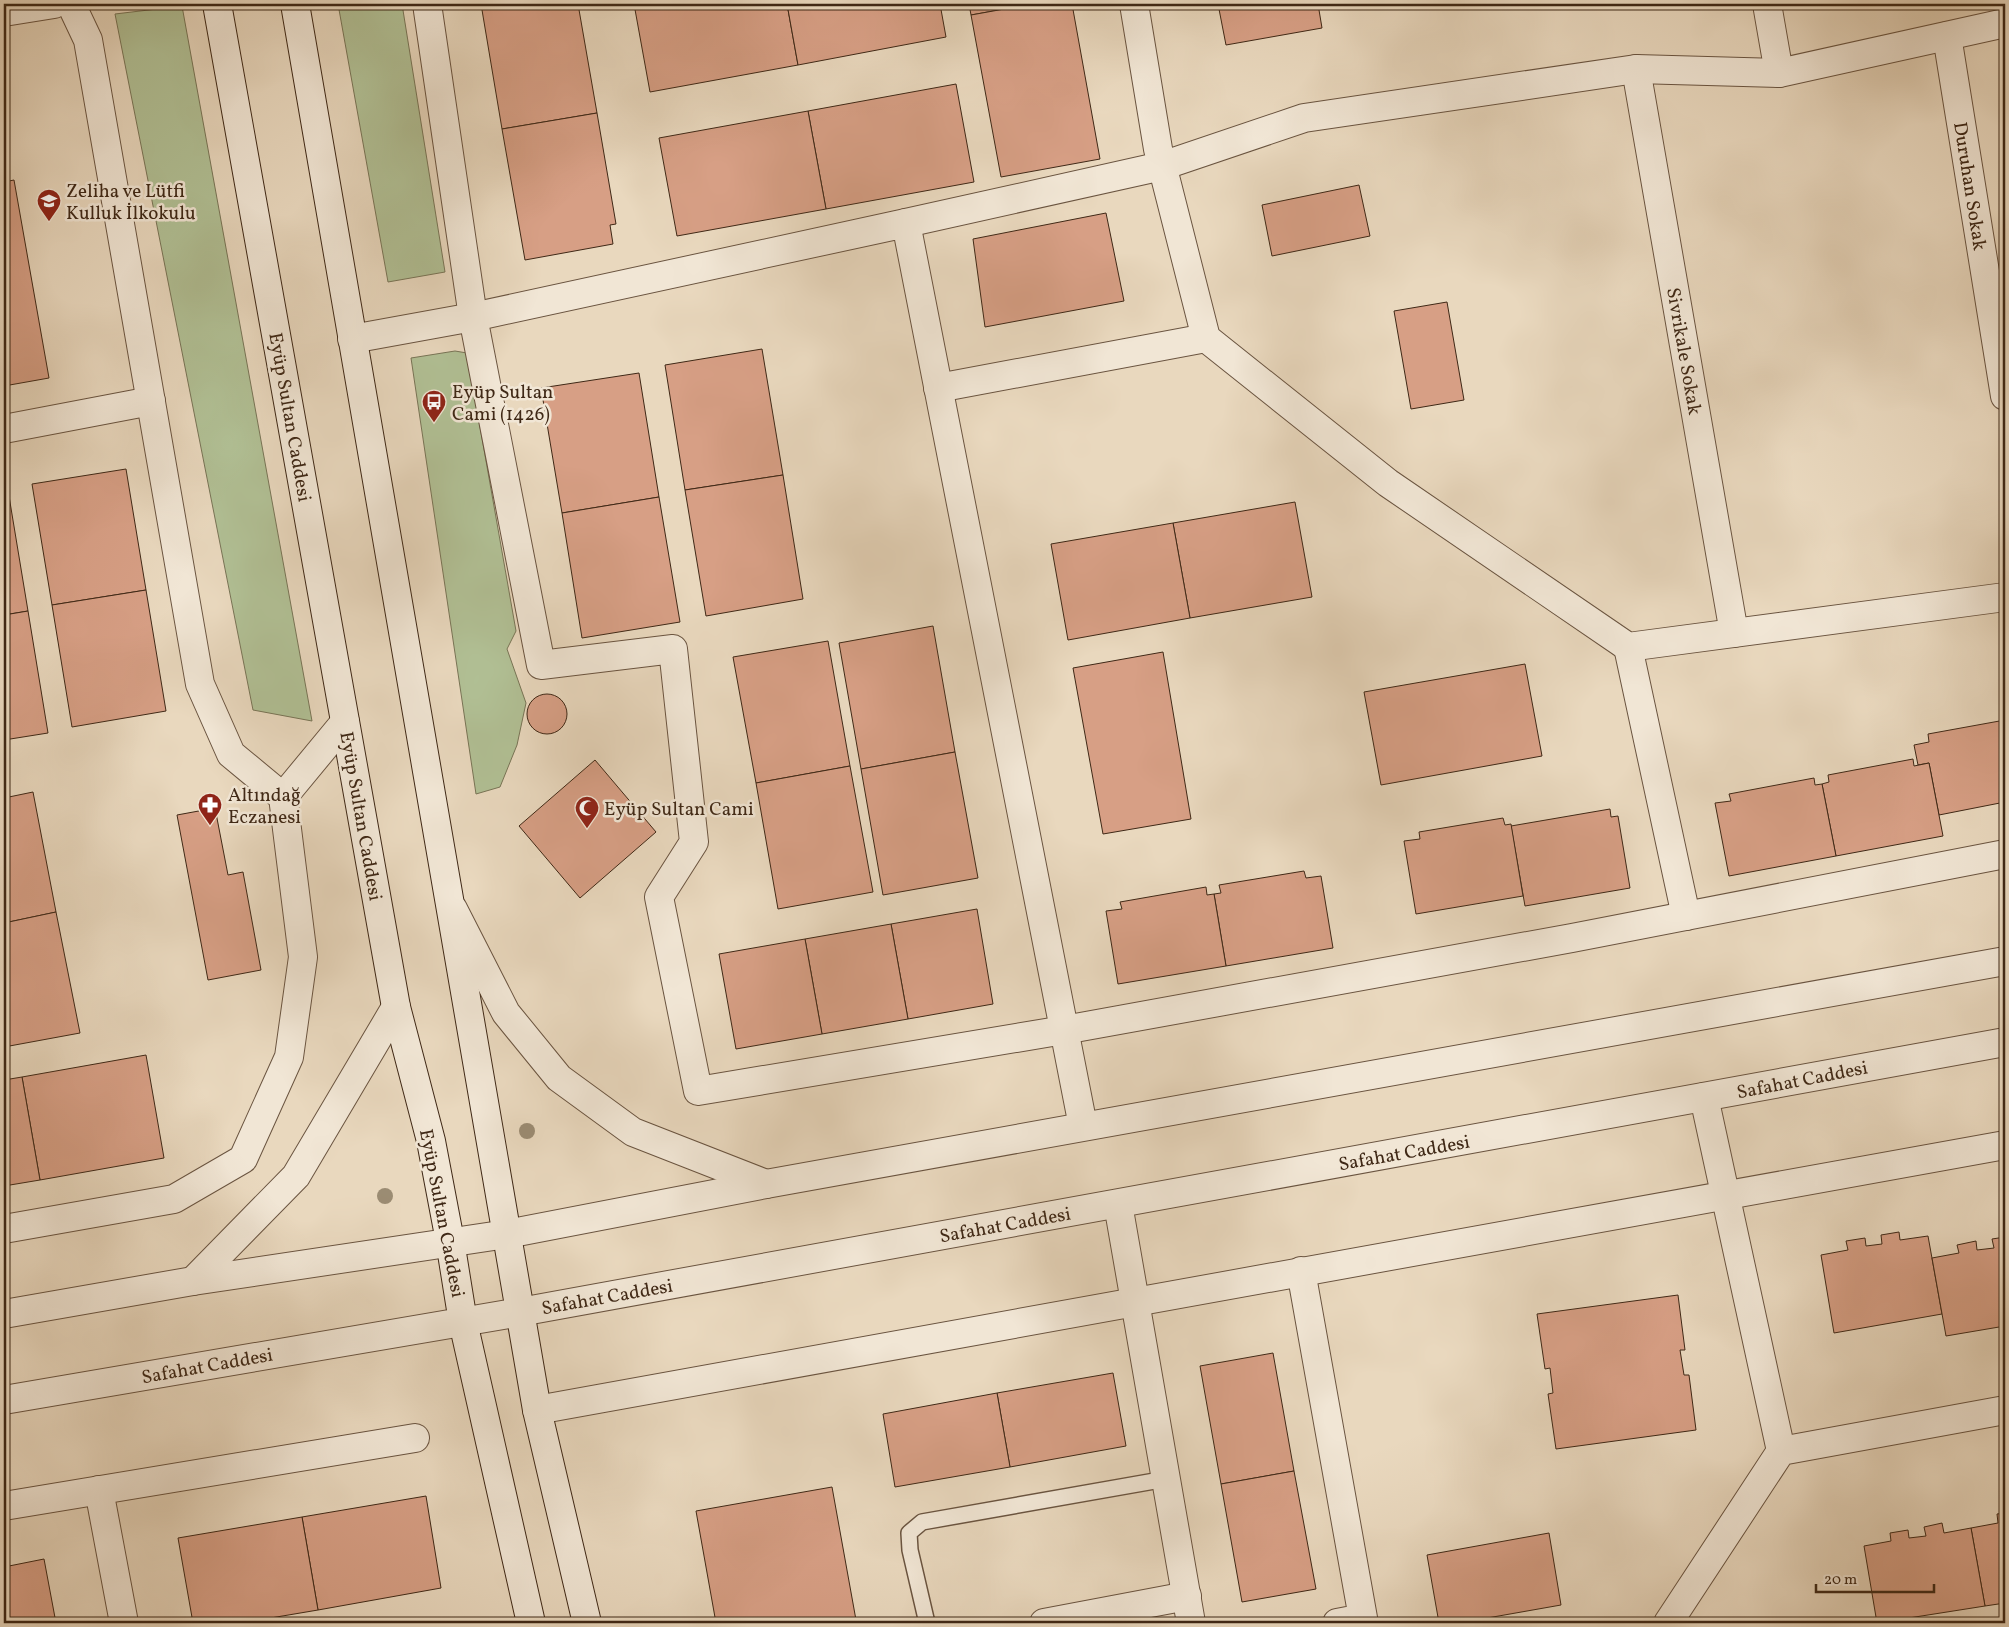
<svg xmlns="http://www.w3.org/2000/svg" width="2009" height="1627" viewBox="0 0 2009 1627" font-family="Vollkorn,serif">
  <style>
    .green { fill: #b1c095; stroke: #787456 }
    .building { fill: #d79f85; stroke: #3f2816 }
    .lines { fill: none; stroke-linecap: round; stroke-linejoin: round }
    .service-casing { stroke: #6a5440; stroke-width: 18 }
    .minor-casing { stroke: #6a5440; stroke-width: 30 }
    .secondary-casing { stroke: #3f2816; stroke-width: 30 }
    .service { stroke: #f1e6d5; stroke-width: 15 }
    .minor { stroke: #f1e6d5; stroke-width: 28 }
    .secondary { stroke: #f1e6d5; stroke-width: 28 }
    .tree { fill: #9b8c73 }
    .labels { text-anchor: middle; stroke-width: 5; stroke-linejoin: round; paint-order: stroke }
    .street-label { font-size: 19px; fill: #3f2816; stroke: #f1e6d5 }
    .poi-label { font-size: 19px; fill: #3f2816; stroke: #f1e6d5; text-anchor: start }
  </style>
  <rect width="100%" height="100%" fill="#e9d8be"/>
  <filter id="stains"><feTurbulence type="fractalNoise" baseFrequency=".004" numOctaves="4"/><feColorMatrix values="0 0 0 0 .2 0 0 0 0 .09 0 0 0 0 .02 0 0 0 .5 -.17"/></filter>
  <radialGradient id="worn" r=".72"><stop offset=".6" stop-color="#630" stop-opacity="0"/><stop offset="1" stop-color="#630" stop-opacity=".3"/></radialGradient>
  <!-- green -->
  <g class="green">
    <polygon points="338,4 402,4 445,272 388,282"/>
    <polygon points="182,6 312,721 253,710 115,14"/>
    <polygon points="455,351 467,353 516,631 507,649 526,703 517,745 500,787 476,794 411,358"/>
  </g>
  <!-- building -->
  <g class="building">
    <polygon points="481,4 578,4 597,113 502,129"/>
    <polygon points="634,4 787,4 798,65 650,92"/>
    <polygon points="787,4 940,4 946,37 798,65"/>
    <polygon points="969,4 1032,4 971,15"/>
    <polygon points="1032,4 1072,4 1100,159 1001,177 971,15"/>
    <polygon points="1218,4 1318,4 1322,28 1226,45"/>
    <polygon points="956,84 974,182 826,209 808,111"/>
    <polygon points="808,111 826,209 677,236 659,138"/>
    <polygon points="597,113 616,224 610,225 613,244 525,260 502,129"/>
    <polygon points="14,180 49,378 4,386 4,182"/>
    <polygon points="1359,185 1370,236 1272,256 1262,205"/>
    <polygon points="1106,213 1124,301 985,327 973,239"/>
    <polygon points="1447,302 1464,400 1411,409 1394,311"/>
    <polygon points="762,349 783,475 685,490 665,365"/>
    <polygon points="639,373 659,497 562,513 541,388"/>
    <polygon points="126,469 146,590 52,605 32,484"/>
    <polygon points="783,475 803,599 706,616 685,490"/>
    <polygon points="8,490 28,611 4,615 4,491"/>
    <polygon points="659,497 680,622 582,638 562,513"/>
    <polygon points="1295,502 1312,597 1190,618 1173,523"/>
    <polygon points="1173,523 1190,618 1068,640 1051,544"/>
    <polygon points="146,590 166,711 72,727 52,605"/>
    <polygon points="28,611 48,733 4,740 4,615"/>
    <polygon points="933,626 955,752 861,769 839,643"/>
    <polygon points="828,641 850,766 756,783 733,657"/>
    <polygon points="1163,652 1191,819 1103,834 1073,668"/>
    <polygon points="1525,664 1542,756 1381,785 1364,692"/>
    <circle cx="547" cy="714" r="20"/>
    <polygon points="2005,720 2005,802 1939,815 1929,763 1918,765 1914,745 1929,742 1928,734"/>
    <polygon points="955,752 978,878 883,895 861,769"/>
    <polygon points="1913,759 1914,766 1929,763 1943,836 1836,856 1822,784 1829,782 1828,775"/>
    <polygon points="595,760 656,832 580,898 519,826"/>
    <polygon points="850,766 873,892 778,909 756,783"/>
    <polygon points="1814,778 1815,785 1822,784 1836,856 1729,876 1715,803 1731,801 1729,794"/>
    <polygon points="33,792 56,912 4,923 4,798"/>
    <polygon points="215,808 228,875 243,872 261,970 208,980 177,815"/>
    <polygon points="1610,809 1611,817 1618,816 1630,888 1525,906 1511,826"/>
    <polygon points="1503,818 1505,825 1511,824 1523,896 1416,914 1404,841 1420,839 1419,832"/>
    <polygon points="1304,871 1306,878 1321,876 1333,948 1226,966 1214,894 1221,893 1219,885"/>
    <polygon points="1206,887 1207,895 1214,894 1226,966 1118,984 1106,911 1122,909 1120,902"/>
    <polygon points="977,909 993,1004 908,1019 891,924"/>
    <polygon points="56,912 80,1033 4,1047 4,923"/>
    <polygon points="891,924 908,1019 822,1034 805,939"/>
    <polygon points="805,939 822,1034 736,1049 719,954"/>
    <polygon points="146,1055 164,1158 40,1180 22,1077"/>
    <polygon points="22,1077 40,1180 4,1186 4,1080"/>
    <polygon points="1899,1232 1900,1240 1928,1236 1942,1314 1834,1333 1821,1255 1848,1250 1846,1241 1865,1238 1866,1246 1882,1244 1881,1235"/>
    <polygon points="2005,1237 2005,1326 1946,1336 1932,1258 1959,1253 1957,1245 1976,1241 1977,1250 1994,1248 1992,1239"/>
    <polygon points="1678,1295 1685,1350 1680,1350 1684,1375 1689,1375 1696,1430 1556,1449 1548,1394 1553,1393 1550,1368 1545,1369 1537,1314"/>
    <polygon points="1273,1353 1294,1471 1221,1484 1200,1366"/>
    <polygon points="1113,1373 1126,1446 1010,1467 997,1393"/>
    <polygon points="997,1393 1010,1467 895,1487 883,1414"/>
    <polygon points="1294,1471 1316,1589 1242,1602 1221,1484"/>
    <polygon points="832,1487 856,1620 839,1623 716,1623 696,1511"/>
    <polygon points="426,1496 441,1588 318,1610 302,1517"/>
    <polygon points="2005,1513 2005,1603 1985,1606 1971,1528 1998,1523 1997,1514"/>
    <polygon points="302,1517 318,1610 241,1623 193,1623 178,1538"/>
    <polygon points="1942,1523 1944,1533 1971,1528 1985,1606 1877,1623 1864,1546 1891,1541 1890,1533 1908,1530 1909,1538 1926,1536 1924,1527"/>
    <polygon points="1549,1533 1561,1605 1459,1623 1439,1623 1427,1555"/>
    <polygon points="44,1559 56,1623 4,1623 4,1567"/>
  </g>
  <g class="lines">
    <defs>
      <polyline id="service" points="927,1623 910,1550 909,1533 922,1522 1166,1479"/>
      <g id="minor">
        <polyline points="71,4 88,40 200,684 231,754 283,797"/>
        <polyline points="427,4 473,317 541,665 673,649 694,842 659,897 698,1091 1064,1030 1572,938 2005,854"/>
        <polyline points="1134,4 1158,149 1206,338 1388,483 1628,647 2005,597"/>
        <polyline points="1767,4 1779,73"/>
        <polyline points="4,12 54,4"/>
        <polyline points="1947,36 2005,396"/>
        <polyline points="1636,69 1734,633"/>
        <polyline points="906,223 1162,166 1304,118 1636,69 1779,73 2005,23"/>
        <polyline points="352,339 473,317 906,223 1083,1126"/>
        <polyline points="938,388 1206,338"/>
        <polyline points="4,429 151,401"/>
        <polyline points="1628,647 1686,916"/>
        <polyline points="453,909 506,1013 559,1078 633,1132 766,1184"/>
        <polyline points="1704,1097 1781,1451"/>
        <polyline points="1118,1204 1191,1623"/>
        <polyline points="4,1229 174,1199 243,1159 289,1057 303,957 283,797 345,722"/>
        <polyline points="1301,1271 1363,1618 1337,1623"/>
        <polyline points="193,1281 296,1176 396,1007"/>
        <polyline points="4,1314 193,1281 507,1234 766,1184 2005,961"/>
        <polyline points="4,1400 520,1312 2005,1042"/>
        <polyline points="537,1410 2005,1145"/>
        <polyline points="99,1490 124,1623"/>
        <polyline points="4,1506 415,1438"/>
        <polyline points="1044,1623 1187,1596"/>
        <polyline points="1668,1623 1781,1451 2005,1410"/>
      </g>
      <g id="secondary">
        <polyline points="217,4 396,1007 431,1141 450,1241 463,1322 531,1623"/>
        <polyline points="295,4 537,1410 587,1623"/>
      </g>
    </defs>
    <!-- service casing -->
    <use href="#service" class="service-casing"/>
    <!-- minor casing -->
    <use href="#minor" class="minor-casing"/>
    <!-- secondary casing -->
    <use href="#secondary" class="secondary-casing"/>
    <!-- service -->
    <use href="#service" class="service"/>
    <!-- minor -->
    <use href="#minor" class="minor"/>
    <!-- secondary -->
    <use href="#secondary" class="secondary"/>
  </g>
  <!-- trees -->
  <g class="tree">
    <circle cx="527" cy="1131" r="8"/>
    <circle cx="385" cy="1196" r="8"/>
  </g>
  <!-- icons -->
  <defs>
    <symbol id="school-pin" viewBox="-11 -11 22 30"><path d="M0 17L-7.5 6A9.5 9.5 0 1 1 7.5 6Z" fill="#8f2418" stroke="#f1e6d5"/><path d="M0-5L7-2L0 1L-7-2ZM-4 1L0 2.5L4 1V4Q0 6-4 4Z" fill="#fff"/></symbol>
    <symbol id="bus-pin" viewBox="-11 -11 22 30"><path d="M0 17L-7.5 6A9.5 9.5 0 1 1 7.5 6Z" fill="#8f2418" stroke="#f1e6d5"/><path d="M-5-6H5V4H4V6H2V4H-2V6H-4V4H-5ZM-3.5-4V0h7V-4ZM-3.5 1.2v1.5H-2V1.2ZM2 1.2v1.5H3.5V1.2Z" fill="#fff"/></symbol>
    <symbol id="pharmacy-pin" viewBox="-11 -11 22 30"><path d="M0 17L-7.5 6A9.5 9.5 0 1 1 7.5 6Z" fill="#8f2418" stroke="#f1e6d5"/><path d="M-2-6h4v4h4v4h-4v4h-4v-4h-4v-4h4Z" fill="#fff"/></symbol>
    <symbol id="mosque-pin" viewBox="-11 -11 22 30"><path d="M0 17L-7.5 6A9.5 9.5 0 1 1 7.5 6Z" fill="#8f2418" stroke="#f1e6d5"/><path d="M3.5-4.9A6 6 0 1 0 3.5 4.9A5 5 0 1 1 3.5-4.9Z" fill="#fff"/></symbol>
  </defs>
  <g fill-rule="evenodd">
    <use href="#school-pin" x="35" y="187" width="28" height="38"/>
    <use href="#bus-pin" x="420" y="388" width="28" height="38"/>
    <use href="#pharmacy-pin" x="196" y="791" width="28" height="38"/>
    <use href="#mosque-pin" x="573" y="794" width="28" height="38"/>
  </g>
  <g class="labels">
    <!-- street labels -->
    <g class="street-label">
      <text transform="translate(1971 186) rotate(81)" y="7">Duruhan Sokak</text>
      <text transform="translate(1685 351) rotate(80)" y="7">Sivrikale Sokak</text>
      <text transform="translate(291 417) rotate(80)" y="7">Eyüp Sultan Caddesi</text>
      <text transform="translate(362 816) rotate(80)" y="7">Eyüp Sultan Caddesi</text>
      <text transform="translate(1802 1079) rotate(-11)" y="7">Safahat Caddesi</text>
      <text transform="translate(1404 1152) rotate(-10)" y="7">Safahat Caddesi</text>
      <text transform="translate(443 1213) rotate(79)" y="7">Eyüp Sultan Caddesi</text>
      <text transform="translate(1005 1224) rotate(-10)" y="7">Safahat Caddesi</text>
      <text transform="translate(607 1296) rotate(-10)" y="7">Safahat Caddesi</text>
      <text transform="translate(207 1365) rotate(-10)" y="7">Safahat Caddesi</text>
    </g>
    <!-- poi labels -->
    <g class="poi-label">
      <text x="66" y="197">Zeliha ve Lütfi<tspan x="66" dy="22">Kulluk İlkokulu</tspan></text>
      <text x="452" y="398">Eyüp Sultan<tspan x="452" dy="22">Cami (1426)</tspan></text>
      <text x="228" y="801">Altındağ<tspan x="228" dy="22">Eczanesi</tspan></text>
      <text x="604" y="815">Eyüp Sultan Cami</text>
    </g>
  </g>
  <!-- margin -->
  <rect width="2009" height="1627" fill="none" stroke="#e9d8be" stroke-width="20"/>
  <rect x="5" y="5" width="1999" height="1617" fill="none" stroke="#3f2816" stroke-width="2.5"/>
  <rect x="10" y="10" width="1989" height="1607" fill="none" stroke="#3f2816"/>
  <!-- scale -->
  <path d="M1816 1584v8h118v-8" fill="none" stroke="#3f2816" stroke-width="2.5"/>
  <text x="1824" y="1584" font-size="15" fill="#3f2816" stroke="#f1e6d5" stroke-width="4" paint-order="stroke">20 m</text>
  <rect width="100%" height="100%" filter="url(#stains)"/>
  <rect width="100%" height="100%" fill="url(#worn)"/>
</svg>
